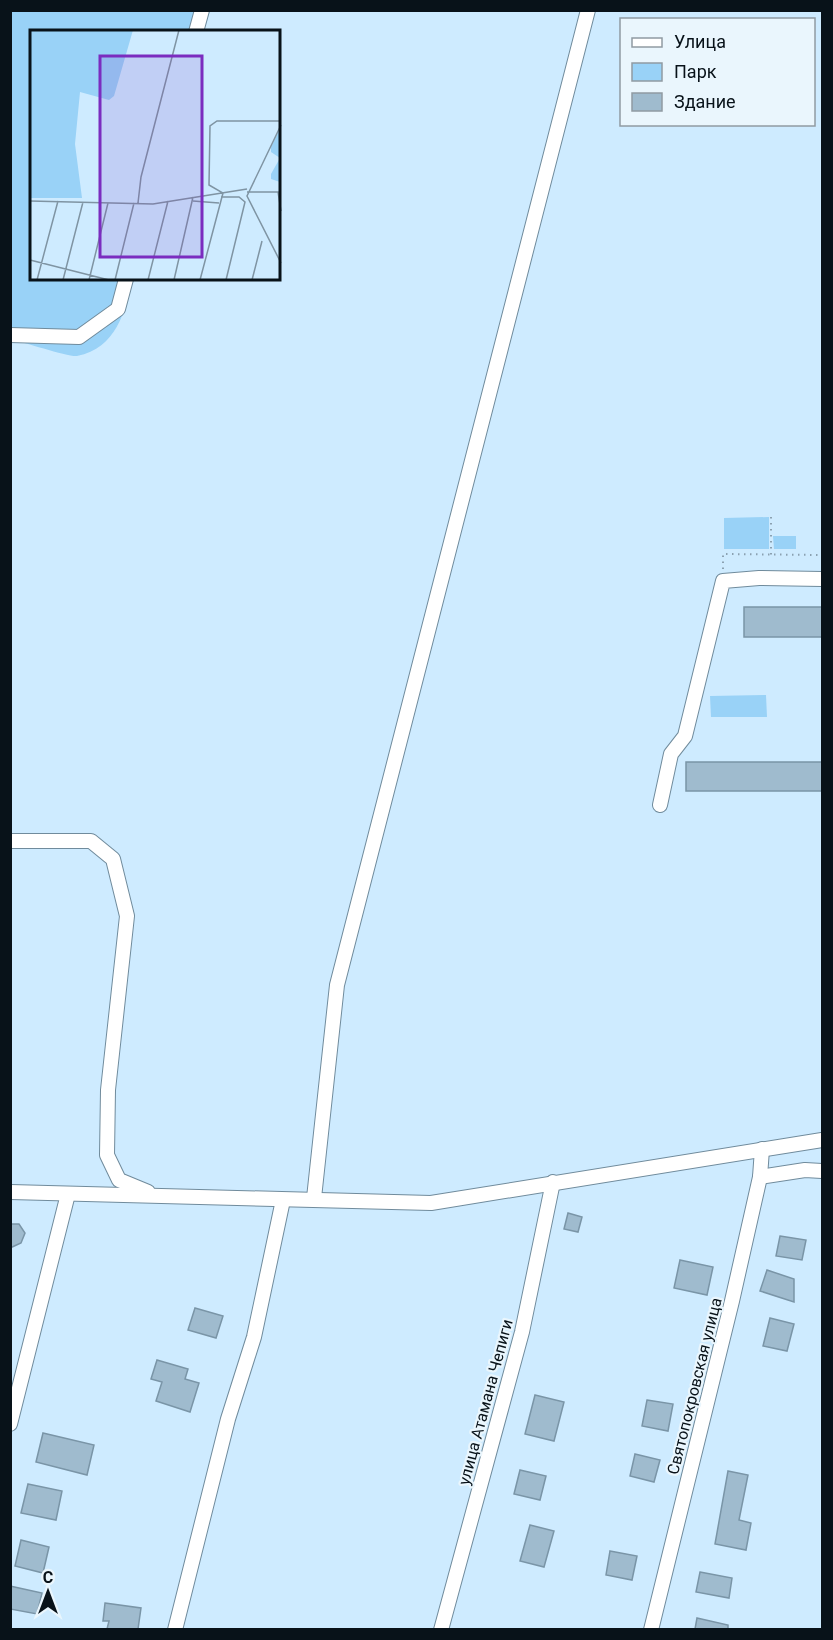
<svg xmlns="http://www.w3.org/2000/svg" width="833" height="1640" viewBox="0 0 833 1640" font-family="Roboto,sans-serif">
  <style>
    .green { fill: #99d2f7 }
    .building { fill: #9fbbce; stroke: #7a95a7; stroke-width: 1.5 }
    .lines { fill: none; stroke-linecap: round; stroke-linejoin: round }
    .minor-casing { stroke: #708b9c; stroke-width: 16 }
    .path { stroke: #8ba1b1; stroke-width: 2; stroke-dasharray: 1.5 4.5; stroke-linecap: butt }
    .minor { stroke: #fff; stroke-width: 14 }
    .labels { text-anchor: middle; stroke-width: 4.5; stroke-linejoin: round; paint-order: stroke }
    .street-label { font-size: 16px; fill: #081219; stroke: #eaf6fd }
    .inset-road { fill: none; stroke: #7f94a3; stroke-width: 1.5 }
    .view { fill: #7b2cbf; fill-opacity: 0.15; stroke: #7b2cbf; stroke-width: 3 }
    .inset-edge { fill: none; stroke: #081219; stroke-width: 3 }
  </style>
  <rect width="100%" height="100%" fill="#ceebff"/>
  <!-- green -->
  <g class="green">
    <path d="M10 11H210L204 31 32 32V279H134C124 312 117 348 77 356 68 357 23 342 11 339Z"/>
    <polygon points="769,517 769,549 724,549 724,518"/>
    <polygon points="773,536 796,536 796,549 774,549"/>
    <polygon points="766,695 767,717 711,717 710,696"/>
  </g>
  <!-- building -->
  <g class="building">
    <rect x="744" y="607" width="78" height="30"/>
    <rect x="686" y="762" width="136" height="29"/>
    <polygon points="568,1213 582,1217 578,1232 564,1229"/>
    <polygon points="10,1224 19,1224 25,1233 21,1243 10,1248"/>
    <polygon points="780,1236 806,1240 802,1260 776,1256"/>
    <polygon points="680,1260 713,1267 707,1295 674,1288"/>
    <polygon points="767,1270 794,1279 794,1302 760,1291"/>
    <polygon points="195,1308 223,1316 216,1338 188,1330"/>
    <polygon points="770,1318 794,1324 787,1351 763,1346"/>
    <polygon points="157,1360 188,1369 185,1379 199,1383 190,1412 156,1401 162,1382 151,1379"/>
    <polygon points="535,1395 564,1402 554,1441 525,1434"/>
    <polygon points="647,1400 673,1404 668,1431 642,1426"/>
    <polygon points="43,1433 94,1445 87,1475 36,1462"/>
    <polygon points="635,1454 660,1460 654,1482 630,1476"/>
    <polygon points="520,1470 546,1476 540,1500 514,1494"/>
    <polygon points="728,1471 748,1475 739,1520 751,1523 746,1550 715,1544"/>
    <polygon points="28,1484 62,1491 56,1520 21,1513"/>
    <polygon points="530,1525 554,1531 544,1567 520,1561"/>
    <polygon points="21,1540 49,1547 43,1573 15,1566"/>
    <polygon points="610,1551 637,1556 632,1580 606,1575"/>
    <polygon points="700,1572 732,1578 729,1598 696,1592"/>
    <polygon points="10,1586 42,1593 37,1614 10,1609"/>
    <polygon points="105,1603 141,1608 138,1629 107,1629 109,1621 103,1621"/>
    <polygon points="697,1618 728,1625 728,1629 695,1629"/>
  </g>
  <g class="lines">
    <defs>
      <g id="minor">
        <polyline points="196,32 202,10"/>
        <polyline points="10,335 79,337 118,309 126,279"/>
        <polyline points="660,805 671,754 685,736 723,581 759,578 822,579"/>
        <polyline points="10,841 91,841 113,859 127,916 108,1090 107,1155 119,1180 148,1192"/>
        <polyline points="760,1177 805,1170 822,1171"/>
        <polyline points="10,1192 431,1203 822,1140"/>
        <polyline points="314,1198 337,985 588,10"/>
        <polyline points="10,1424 68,1194"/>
        <polyline points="175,1630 228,1419 254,1337 283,1200"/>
        <polyline points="441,1630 522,1332 553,1182"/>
        <polyline points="651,1630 732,1301 760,1177 762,1149"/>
      </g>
    </defs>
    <!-- minor casing -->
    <use href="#minor" class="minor-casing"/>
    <!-- path -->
    <g class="path">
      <polyline points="771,517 771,555"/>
      <polyline points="723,569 723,554 822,555"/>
    </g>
    <!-- minor -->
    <use href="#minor" class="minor"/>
  </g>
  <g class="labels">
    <!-- street labels -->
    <g class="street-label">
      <text transform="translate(694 1386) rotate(-76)" y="6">Святопокровская улица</text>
      <text transform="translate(485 1402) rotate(-75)" y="6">улица Атамана Чепиги</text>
    </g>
  </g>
  <!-- overview -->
  <g transform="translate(30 30)">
    <rect width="250" height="250" fill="#ceebff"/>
    <path d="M0 0H103L84 66 79 70 50 62 45 114 52 168H0ZM250 99V152L241 149V144L250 128 241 122V117Z" fill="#99d2f7"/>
    <path class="inset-road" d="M251 95 217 166 251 233M217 162H251M248 162 251 181M191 167H209L215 172 196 250M0 171 123 174 217 159M163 171 189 173M108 173 111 147 149 0M0 230 79 250M7 250 28 171M33 250 53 172M59 250 78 173M85 250 104 173M118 250 138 171M144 250 163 167M170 250 193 163 179 155 180 96 187 91H251M222 250 232 211"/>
    <path class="view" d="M70 26H172V227H70Z"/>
    <rect width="250" height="250" class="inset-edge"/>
  </g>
  <!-- border -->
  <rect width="833" height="1640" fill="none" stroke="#081219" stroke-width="24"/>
  <!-- legend -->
  <rect x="620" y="18" width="195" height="108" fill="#eaf6fd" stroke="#909ba2" stroke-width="1.5"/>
  <rect x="632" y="38" width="30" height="9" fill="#ffffff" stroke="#909ba2" stroke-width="1.5"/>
  <text x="674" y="48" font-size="18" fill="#081219">Улица</text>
  <rect x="632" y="63" width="30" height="18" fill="#99d2f7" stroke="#909ba2" stroke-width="1.5"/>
  <text x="674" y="78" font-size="18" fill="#081219">Парк</text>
  <rect x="632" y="93" width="30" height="18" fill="#9fbbce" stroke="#909ba2" stroke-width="1.5"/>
  <text x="674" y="108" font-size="18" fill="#081219">Здание</text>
  <!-- north arrow -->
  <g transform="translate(48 1592)" stroke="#eaf6fd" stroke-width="4.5" paint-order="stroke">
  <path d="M0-4.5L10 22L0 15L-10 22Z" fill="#081219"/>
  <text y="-9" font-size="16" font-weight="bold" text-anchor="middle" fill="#081219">С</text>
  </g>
</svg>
